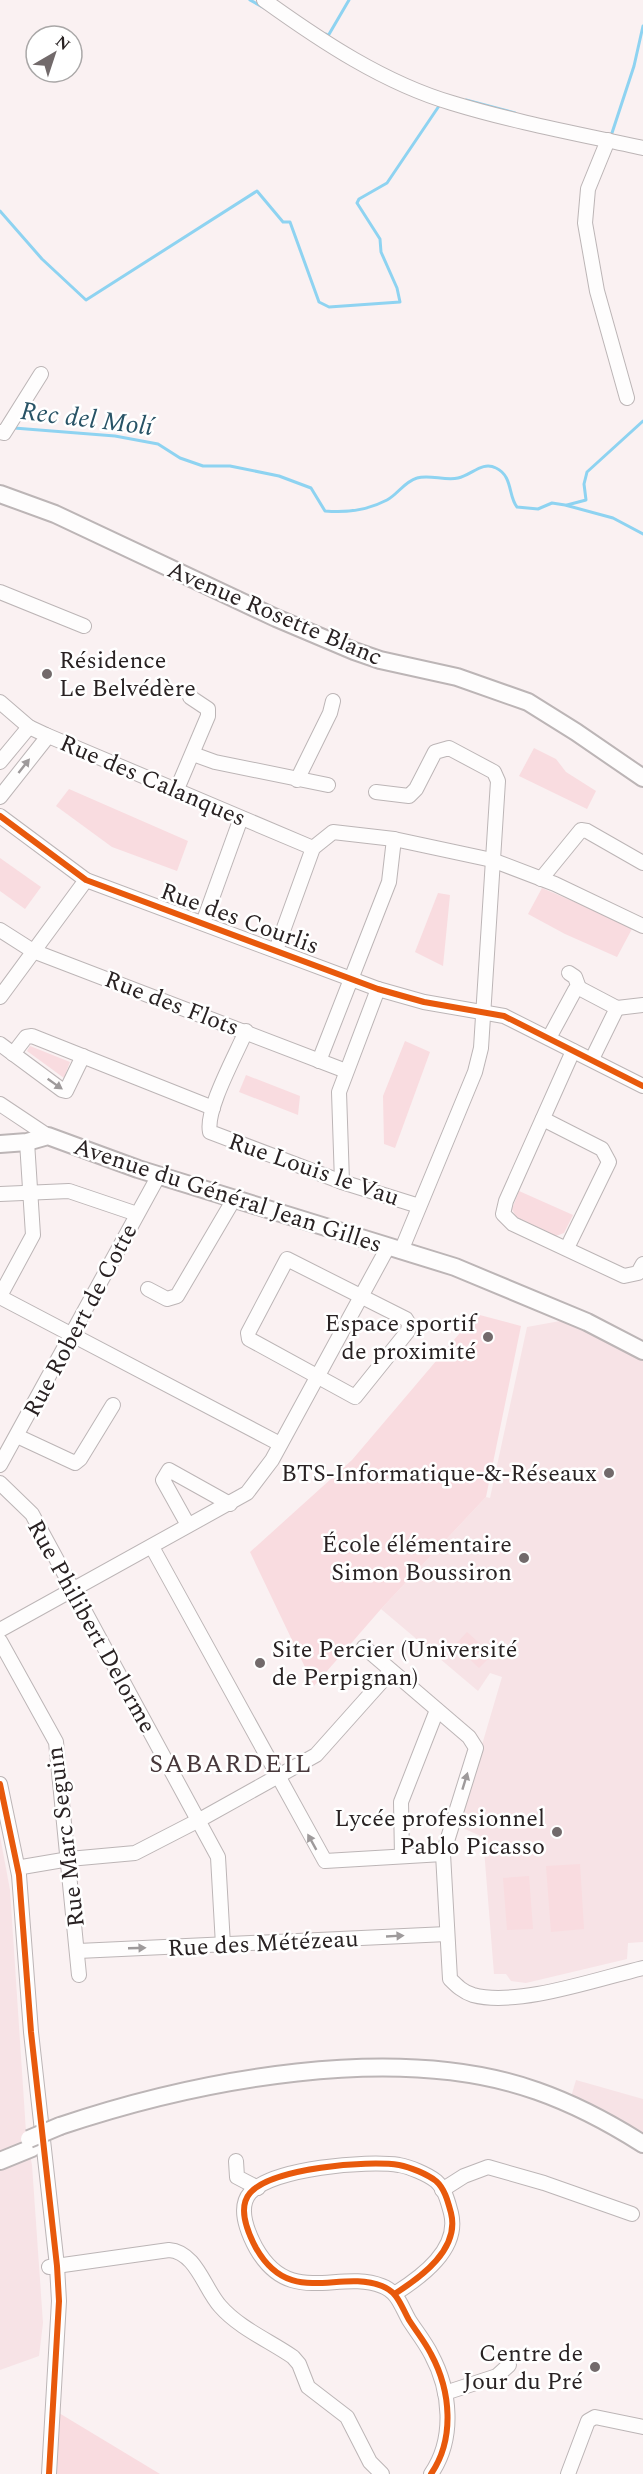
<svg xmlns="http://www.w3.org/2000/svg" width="643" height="2474" viewBox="0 0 643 2474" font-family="Spectral,serif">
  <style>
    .built { fill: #f7e3e6 }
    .green { fill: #f9dce0 }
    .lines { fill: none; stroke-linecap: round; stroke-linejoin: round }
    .stream { stroke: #8ed3f1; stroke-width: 3 }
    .minor-casing { stroke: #bcb5b6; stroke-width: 16 }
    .major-casing { stroke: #bcb5b6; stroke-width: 20 }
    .minor { stroke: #fefdfd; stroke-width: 14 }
    .major { stroke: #fefdfd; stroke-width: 16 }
    .major-bridge-casing { stroke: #bcb5b6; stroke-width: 20; stroke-linecap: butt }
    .major-bridge { stroke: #fefdfd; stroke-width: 16 }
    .cycleway-casing { stroke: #fff; stroke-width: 10 }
    .cycleway { stroke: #e8590c; stroke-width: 6 }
    .oneway { fill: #9e9a9b }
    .poi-dot { fill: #726a6b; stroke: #fff; stroke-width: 2 }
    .labels { text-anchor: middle; stroke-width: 5; stroke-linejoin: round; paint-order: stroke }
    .street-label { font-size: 24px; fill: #292223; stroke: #fff }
    .poi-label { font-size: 24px; fill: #292223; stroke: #fff; text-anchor: end }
    .water-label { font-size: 26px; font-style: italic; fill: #285366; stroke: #fff }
    .neighbourhood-label { font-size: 26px; letter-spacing: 1.5px; fill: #48383b; stroke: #fff }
  </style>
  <rect width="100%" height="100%" fill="#faf1f2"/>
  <!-- built -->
  <g class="built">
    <polygon points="571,1319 643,1359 643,1942 628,1943 627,1959 526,1983 511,1981 506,1974 494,1974 483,1837 458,1826 502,1677 490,1673 478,1691 381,1609 486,1497 490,1498 527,1327"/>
    <polygon points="0,1836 10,1890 26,2132 32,2165 43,2323 39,2356 0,2370"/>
    <polygon points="576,2080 643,2099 643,2138 571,2097"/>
  </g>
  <!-- green -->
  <g class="green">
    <polygon points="534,748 556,759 566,772 596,791 587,809 519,776"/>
    <polygon points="69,789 188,841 177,871 112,847 56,806"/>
    <polygon points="0,858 41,887 25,909 0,891"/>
    <polygon points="542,888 633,927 617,957 565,934 528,914"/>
    <polygon points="438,893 450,895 443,966 415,952"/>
    <polygon points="405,1041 430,1052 395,1148 384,1144 383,1096"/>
    <polygon points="30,1046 70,1062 64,1078 27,1051"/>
    <polygon points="246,1075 300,1096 298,1115 239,1092"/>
    <polygon points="519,1191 573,1215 564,1233 556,1236 516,1217 512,1209"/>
    <polygon points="476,1314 521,1326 486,1497 381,1609 314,1686 250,1552 352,1460"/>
    <polygon points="467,1632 492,1655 479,1668 455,1645"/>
    <polygon points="580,1864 584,1929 551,1932 546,1866"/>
    <polygon points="529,1876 533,1929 507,1930 503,1878"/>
    <polygon points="59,2413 160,2474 53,2474"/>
  </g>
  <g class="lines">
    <!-- stream -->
    <g class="stream">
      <polyline points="250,0 277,15"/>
      <polyline points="326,34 328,36 349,0"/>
      <polyline points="466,100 515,113"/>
      <polyline points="611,136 634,66 643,26"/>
      <polyline points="0,211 42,259 86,300 257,191 283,222 290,222 319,302 329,307 400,302 397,288 381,252 380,239 357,203 359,199 387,183 441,103"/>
      <path d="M14 428 115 436 158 444 180 458 203 466H230L279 476 311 488 325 511C346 513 368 510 387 500 398 494 404 482 417 478 429 474 445 481 458 478 472 475 482 461 496 468 513 476 508 496 517 507L538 509 552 503 565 505 613 518 643 534"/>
      <polyline points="567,505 586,500 584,484 587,472 643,421"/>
    </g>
    <defs>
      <g id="minor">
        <path d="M264 0C321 41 384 83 452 103 514 122 579 134 643 148"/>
        <polyline points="608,140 588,189 585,223 597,291 627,398"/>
        <polyline points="0,432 4,433 41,374"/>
        <polyline points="0,592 84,626"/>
        <polyline points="0,702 29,727 46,735 313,848"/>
        <polyline points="193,754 215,762 328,785"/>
        <polyline points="0,762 29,727"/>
        <polyline points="297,780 330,713 333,701"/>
        <polyline points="177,789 208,716 208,709 190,697"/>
        <polyline points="376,792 409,796 416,789 435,752 449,748 494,772 498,781 481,1048 475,1072 401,1251"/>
        <polyline points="0,797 45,740 46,735"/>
        <polyline points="0,816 86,880 378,989 424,1002 504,1016 643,1086"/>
        <polyline points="541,879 581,830 587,831 643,863"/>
        <polyline points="203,923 241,818"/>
        <polyline points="0,930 33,951 346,1071"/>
        <polyline points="276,950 313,848 333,832 394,839 492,860 555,884 643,926"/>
        <polyline points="569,973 575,977 579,988"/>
        <polyline points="0,997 86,880"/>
        <polyline points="617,1008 643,1005"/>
        <path d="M246 1031C236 1055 205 1110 210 1132L342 1182 419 1206"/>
        <polyline points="549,1038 575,990 579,988 617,1008 592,1059"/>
        <polyline points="0,1044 62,1090 66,1091 83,1056"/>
        <polyline points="573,1051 506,1201 503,1214 513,1224 624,1276 638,1273 643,1264"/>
        <polyline points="13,1054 26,1037 32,1036 213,1108"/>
        <polyline points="319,1061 389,882 394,839"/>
        <polyline points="0,1104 48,1136"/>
        <polyline points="543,1119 602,1149 609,1162 567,1248"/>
        <polyline points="342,1182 339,1092 378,989"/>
        <polyline points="0,1194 69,1191 137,1214"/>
        <polygon points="287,1259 406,1319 409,1324 408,1331 355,1397 249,1339 248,1333"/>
        <polyline points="148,1289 167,1299 177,1296 234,1199"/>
        <polyline points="0,1296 33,1235 27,1142"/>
        <polyline points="0,1297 280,1444"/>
        <polyline points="17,1436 75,1463 80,1459 113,1405"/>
        <polyline points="0,1465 159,1175"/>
        <polyline points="0,1483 32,1514 218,1857 223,1945"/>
        <polyline points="188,1525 163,1480 169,1470 230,1504"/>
        <polyline points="152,1547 325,1861 443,1854"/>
        <polyline points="0,1630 247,1493 272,1460 388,1247"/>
        <polyline points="0,1641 56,1742 79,1975"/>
        <path d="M364 1647 469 1737 476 1748 443 1854 450 1979C457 1986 463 1992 473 1995 517 2007 597 1979 643 1968"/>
        <polyline points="0,1784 19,1875 31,2032 57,2266 59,2301 49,2474"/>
        <polyline points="402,1856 401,1802 437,1710"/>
        <polyline points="22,1867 69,1859 135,1853 203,1818 316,1755 391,1671"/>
        <polyline points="78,1951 447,1934"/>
        <polyline points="236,2161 237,2177 258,2188"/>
        <polyline points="442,2190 464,2176 488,2167 544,2183 632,2214"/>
        <path d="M49 2267 169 2250C196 2252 204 2288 220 2306 239 2328 270 2341 293 2357L299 2364 308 2387 347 2417 370 2462 382 2474"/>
        <path d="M396 2293C421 2277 460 2249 451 2213 448 2202 445 2189 436 2181 427 2174 410 2167 399 2165 367 2160 272 2168 250 2193 237 2208 248 2233 256 2248 290 2308 338 2269 382 2286 398 2292 401 2306 409 2320 416 2331 425 2342 431 2354 451 2391 455 2439 431 2474"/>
        <polyline points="445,2393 497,2376 509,2365"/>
        <polyline points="568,2474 588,2421 595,2417 643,2427"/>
      </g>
      <g id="major">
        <polyline points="0,494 55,514 276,618 354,651 380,660 457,677 528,702 576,732 643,778"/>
        <polyline points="0,1144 27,1142 48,1136 138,1169 455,1267 587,1322 643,1351"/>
        <path d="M60 2126C197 2080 396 2041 537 2091 574 2104 610 2123 643 2144"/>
        <polyline points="0,2161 32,2148"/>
      </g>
    </defs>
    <!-- minor casing -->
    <use href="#minor" class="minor-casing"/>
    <!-- major casing -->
    <use href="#major" class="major-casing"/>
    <!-- minor -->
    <use href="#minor" class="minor"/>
    <!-- major -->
    <use href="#major" class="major"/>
    <defs>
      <polyline id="major-bridge" points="29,2139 60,2126"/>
    </defs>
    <!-- major-bridge casing -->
    <use href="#major-bridge" class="major-bridge-casing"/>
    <!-- major-bridge -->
    <use href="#major-bridge" class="major-bridge"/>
    <defs>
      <g id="cycleway">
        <polyline points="0,816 86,880 378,989 424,1002 504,1016 643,1086"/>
        <polyline points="0,1784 19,1875 31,2032 57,2266 59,2301 49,2474"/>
        <path d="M396 2293C421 2277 460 2249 451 2213 448 2202 445 2189 436 2181 427 2174 410 2167 399 2165 367 2160 272 2168 250 2193 237 2208 248 2233 256 2248 290 2308 338 2269 382 2286 398 2292 401 2306 409 2320 416 2331 425 2342 431 2354 451 2391 455 2439 431 2474"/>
      </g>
    </defs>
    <!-- cycleway casing -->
    <use href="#cycleway" class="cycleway-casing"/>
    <!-- cycleway -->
    <use href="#cycleway" class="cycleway"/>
  </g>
  <!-- one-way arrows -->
  <defs><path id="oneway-solid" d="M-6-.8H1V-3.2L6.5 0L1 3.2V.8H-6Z" transform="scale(1.5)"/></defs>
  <g class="oneway">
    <use href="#oneway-solid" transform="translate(24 766) rotate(-52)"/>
    <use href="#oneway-solid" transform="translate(55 1084) rotate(35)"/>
    <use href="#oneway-solid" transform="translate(465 1781) rotate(-73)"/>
    <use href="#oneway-solid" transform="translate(312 1842) rotate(-119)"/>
    <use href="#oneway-solid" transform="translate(395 1936) rotate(-3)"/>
    <use href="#oneway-solid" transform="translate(137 1948) rotate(-2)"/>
  </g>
  <!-- markers -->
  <g class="poi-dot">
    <circle cx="47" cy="674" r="6"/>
    <circle cx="488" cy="1337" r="6"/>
    <circle cx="609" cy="1473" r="6"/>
    <circle cx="524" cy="1558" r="6"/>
    <circle cx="260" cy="1663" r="6"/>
    <circle cx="557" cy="1832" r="6"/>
    <circle cx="595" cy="2367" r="6"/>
  </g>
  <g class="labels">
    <!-- street labels -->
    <g class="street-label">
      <text transform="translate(275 613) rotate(23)" y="8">Avenue Rosette Blanc</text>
      <text transform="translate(153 780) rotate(23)" y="8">Rue des Calanques</text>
      <text transform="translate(240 918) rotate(20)" y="8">Rue des Courlis</text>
      <text transform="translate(172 1003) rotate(21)" y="8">Rue des Flots</text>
      <text transform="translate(314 1169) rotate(19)" y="8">Rue Louis le Vau</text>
      <text transform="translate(228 1195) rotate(18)" y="8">Avenue du Général Jean Gilles</text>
      <text transform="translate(80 1320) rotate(-62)" y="8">Rue Robert de Cotte</text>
      <text transform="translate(92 1626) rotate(61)" y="8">Rue Philibert Delorme</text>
      <text transform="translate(65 1837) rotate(-97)" y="8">Rue Marc Seguin</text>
      <text transform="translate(263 1943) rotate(-3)" y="8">Rue des Métézeau</text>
    </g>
    <!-- poi labels -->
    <g class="poi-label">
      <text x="59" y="668" text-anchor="start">Résidence<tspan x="59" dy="28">Le Belvédère</tspan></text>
      <text x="476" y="1331">Espace sportif<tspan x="476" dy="28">de proximité</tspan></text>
      <text x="597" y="1481">BTS-Informatique-&amp;-Réseaux</text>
      <text x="512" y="1552">École élémentaire<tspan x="512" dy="28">Simon Boussiron</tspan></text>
      <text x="272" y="1657" text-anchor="start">Site Percier (Université<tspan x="272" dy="28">de Perpignan)</tspan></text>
      <text x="545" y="1826">Lycée professionnel<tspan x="545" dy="28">Pablo Picasso</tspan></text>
      <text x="583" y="2361">Centre de<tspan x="583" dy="28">Jour du Pré</tspan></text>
    </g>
    <!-- water labels -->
    <g class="water-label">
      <text transform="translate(87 418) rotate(7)" y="9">Rec del Molí</text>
    </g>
    <!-- neighbourhood labels -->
    <g class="neighbourhood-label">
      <text x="231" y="1772">SABARDEIL</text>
    </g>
  </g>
  <!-- north arrow -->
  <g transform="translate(54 54) rotate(39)"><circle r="28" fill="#ffffff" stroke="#a9a7a7" stroke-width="1.5"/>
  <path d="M0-4.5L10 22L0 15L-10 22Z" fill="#726a6b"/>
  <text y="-9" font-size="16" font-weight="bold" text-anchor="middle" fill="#292223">N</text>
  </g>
</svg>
